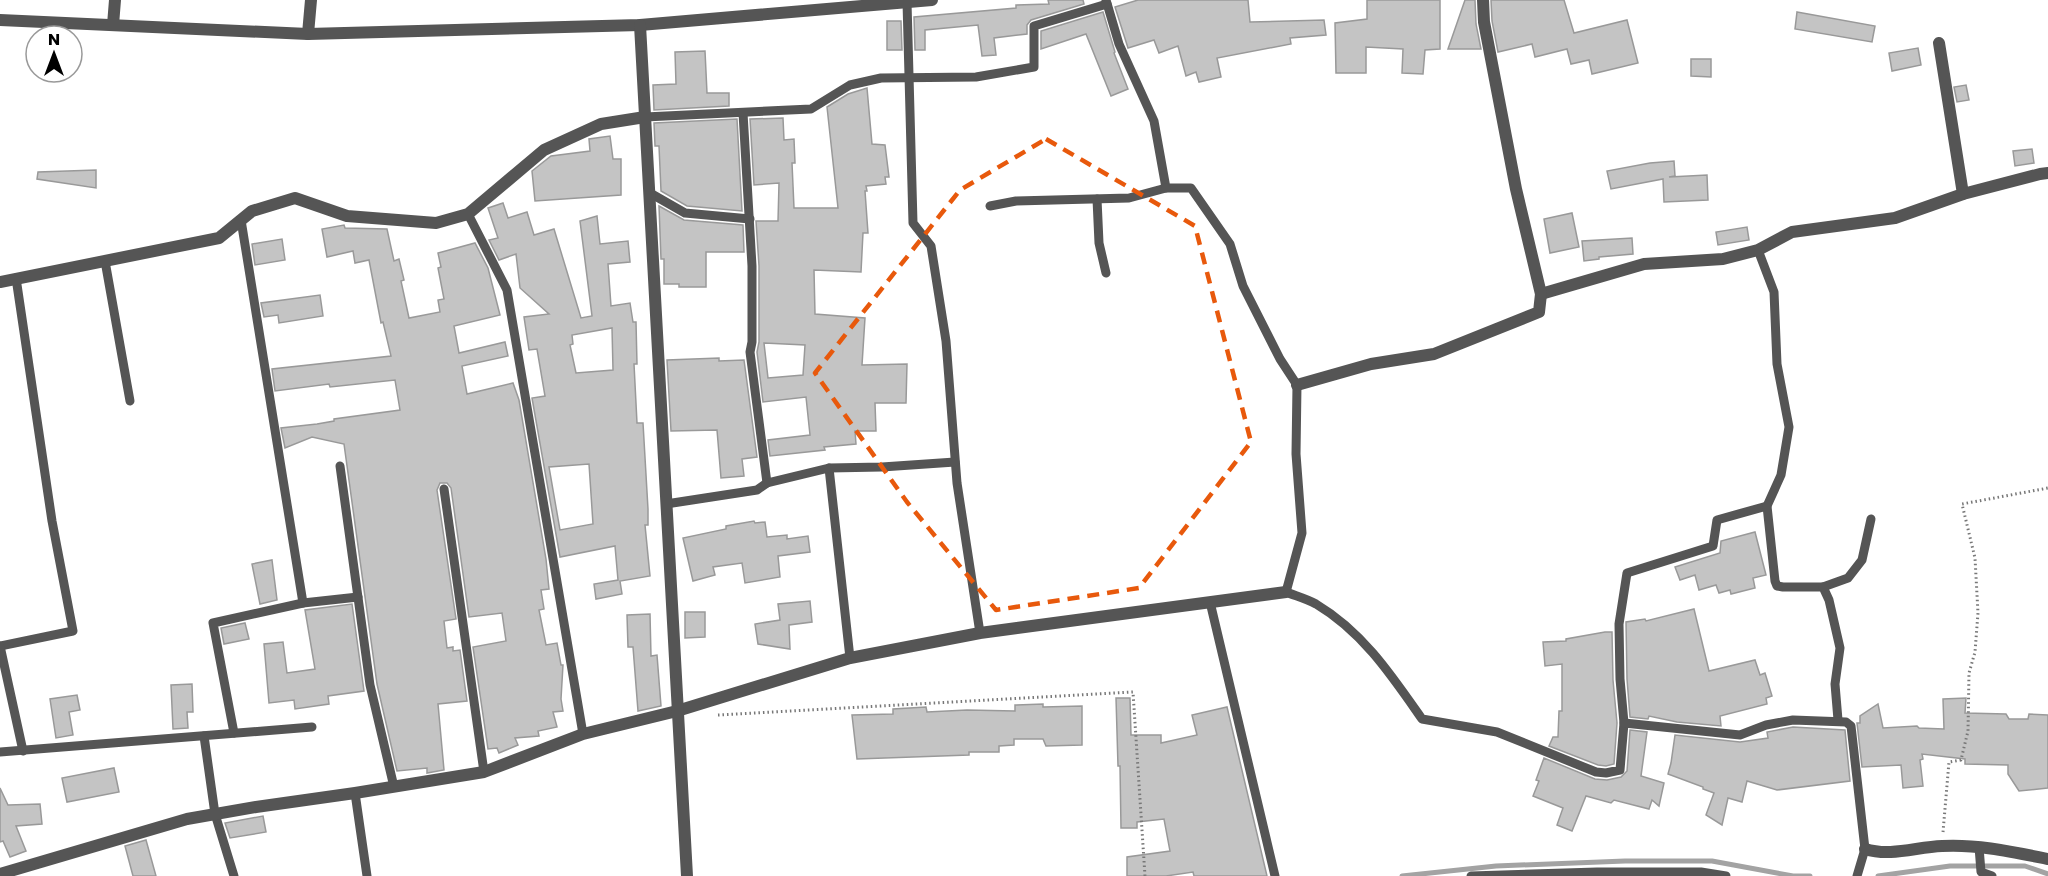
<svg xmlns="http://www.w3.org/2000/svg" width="2048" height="876" viewBox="0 0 2048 876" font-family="Poppins,sans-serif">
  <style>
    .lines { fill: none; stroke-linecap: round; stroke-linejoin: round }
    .stream { stroke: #a3a3a3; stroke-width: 5 }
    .building { fill: #c4c4c4; stroke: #999; stroke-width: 1.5; fill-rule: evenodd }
    .path { stroke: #777; stroke-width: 3; stroke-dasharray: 1.5 3; stroke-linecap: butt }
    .service { stroke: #555; stroke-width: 9 }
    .minor { stroke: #555; stroke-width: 12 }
    .tertiary { stroke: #555; stroke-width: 12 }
    .marked { fill: none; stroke: #e8590c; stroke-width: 4.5; stroke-dasharray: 12 8; stroke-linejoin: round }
  </style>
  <rect width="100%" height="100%" fill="#fff"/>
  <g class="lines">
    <!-- stream -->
    <g class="stream">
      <polyline points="1402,876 1496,866 1625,861 1712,861 1793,876 1810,876"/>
      <polyline points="1878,876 1950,866 2025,866 2048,874"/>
    </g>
  </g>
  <!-- building -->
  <g class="building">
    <polygon points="1048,0 1083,0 1084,4 1031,20 1027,25 1027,34 994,38 996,55 982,56 978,25 925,30 925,50 915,50 914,17 1016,8 1016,5 1049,4"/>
    <polygon points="1138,0 1248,0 1250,22 1324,20 1326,35 1290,38 1291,44 1217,58 1221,77 1199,82 1196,72 1186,76 1178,46 1159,53 1154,40 1128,48 1115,7"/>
    <polygon points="1367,0 1440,0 1440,49 1425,50 1423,74 1402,73 1403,49 1366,47 1366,73 1336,73 1335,23 1367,19"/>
    <polygon points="1465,0 1475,0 1476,24 1481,49 1448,49"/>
    <polygon points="1491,0 1564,0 1574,33 1627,20 1638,63 1592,74 1589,60 1571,64 1567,49 1535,57 1532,44 1498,52 1492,21"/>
    <polygon points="1103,12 1115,52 1114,53 1128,89 1111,96 1086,34 1041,49 1041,31"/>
    <polygon points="1797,12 1875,26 1872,42 1795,29"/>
    <polygon points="887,21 901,21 902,50 887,50"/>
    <polygon points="1918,48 1921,65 1892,71 1889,53"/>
    <polygon points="705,51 707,93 729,93 729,106 654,110 653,85 676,84 675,52"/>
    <polygon points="1691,59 1711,59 1711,77 1691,76"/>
    <polygon points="1966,85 1969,100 1957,102 1954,87"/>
    <path d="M867 88 872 144 885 145 889 177H885L886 184 866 186 867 191H865L868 233H863L861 272 814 270 815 314 865 318 862 365 907 364 906 403H875L876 431H855L856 444 824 447 825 450 770 456 768 440 810 435 806 397 763 402 757 352 759 342V266L756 221H778L779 183 754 185 750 119 783 118 784 140 794 139 795 163H792L794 208H838L827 107 848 94ZM764 343 805 345 803 375 768 378Z"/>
    <polygon points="737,119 742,211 687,206 661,191 659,146 655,146 654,123"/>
    <polygon points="610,136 613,159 621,159 621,195 535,201 532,171 551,156 590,151 589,139"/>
    <polygon points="2032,149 2034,163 2015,166 2013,151"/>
    <polygon points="1674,161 1675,176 1669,177 1707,175 1708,200 1664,202 1663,179 1611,189 1607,171 1650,163"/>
    <polygon points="96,170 96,188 37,179 38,172"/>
    <path d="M503 203 508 218 527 212 534 235 554 229 581 318 592 316 580 221 597 216 600 244 628 241 630 262 608 264 611 306 630 303 633 322H636L637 364H634L637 423H643L648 509V525H645L650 576 620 581 622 594 596 599 594 584 618 580 615 546 560 557 532 398 545 396 537 349 529 350 524 317 549 314 520 288 516 254 499 260 489 240 498 238 488 208ZM612 328 613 370 576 373 570 345 573 344 572 335ZM589 464 593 524 560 530 549 467Z"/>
    <polygon points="659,206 684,220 743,225 744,252 706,252 706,287 679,287 679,284 664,284 664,259 661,259"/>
    <polygon points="1572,213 1579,247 1550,253 1544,219"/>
    <polygon points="344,225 345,228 387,229 394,261 399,259 404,280 401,281 409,318 440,312 438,300 444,299 438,268 441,267 438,253 475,243 488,268 500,315 454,326 459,353 505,342 508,356 462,366 467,394 513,383 519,400 546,559 549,589 541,590 544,609 539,610 546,645 557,643 561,665 563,665 561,699 563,711 553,712 557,727 538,731 539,736 515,738 518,745 499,753 497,748 488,749 473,647 506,641 502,613 469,617 451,488 447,483 440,483 437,490 456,619 444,621 447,648 453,647 453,651 460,650 467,701 438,704 444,770 427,773 427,768 397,771 377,684 344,444 312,437 285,448 281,428 317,424 334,421 334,419 400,410 395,380 330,387 329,384 275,391 272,369 391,356 383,322 381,323 369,260 355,263 353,251 327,257 322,229"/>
    <polygon points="1747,227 1749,240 1718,245 1716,232"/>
    <polygon points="1632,238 1633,254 1599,257 1599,259 1584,261 1582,241"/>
    <polygon points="282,239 285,260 255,265 252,244"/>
    <polygon points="320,295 323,316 279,323 278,315 264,317 261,303"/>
    <polygon points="719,358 719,361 744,360 757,457 742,459 744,476 721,478 717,430 671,431 667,360"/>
    <polygon points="754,521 755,523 765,522 767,537 787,535 787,539 808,536 810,552 778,556 780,577 745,583 742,563 713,567 715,575 693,581 683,538 726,529 726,526"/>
    <polygon points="1755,532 1766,575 1753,578 1755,588 1731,594 1730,590 1719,593 1716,585 1699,590 1695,575 1680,580 1675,567 1720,553 1721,541"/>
    <polygon points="272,560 277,600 260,604 252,564"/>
    <polygon points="810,601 812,622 789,625 790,649 758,644 755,624 780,620 778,604"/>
    <polygon points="352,604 364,691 328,696 329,704 295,709 294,700 269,703 264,644 283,642 287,673 315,669 305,610"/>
    <polygon points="1694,609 1709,671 1755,660 1760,675 1765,673 1772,696 1766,698 1767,704 1720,716 1721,726 1677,722 1649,716 1648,719 1630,717 1627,679 1626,622 1645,619 1646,621"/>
    <polygon points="685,612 705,612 705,637 685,638"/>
    <polygon points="650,614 651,656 657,655 661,706 638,711 633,647 628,647 627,615"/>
    <polygon points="245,623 249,639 224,644 221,628"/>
    <polygon points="1605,632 1612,632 1613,680 1617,723 1614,764 1606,766 1598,765 1549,746 1553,737 1558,737 1559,711 1562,711 1562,664 1545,666 1543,642 1566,641 1566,639"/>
    <polygon points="192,684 193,712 187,712 188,728 173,729 171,685"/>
    <polygon points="77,695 80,710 69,712 73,735 56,738 50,699"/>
    <polygon points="1116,698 1130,698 1131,735 1161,735 1161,743 1197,735 1192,715 1227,707 1267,876 1194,876 1193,872 1166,876 1127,876 1127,857 1170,851 1164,819 1137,822 1137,828 1121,828 1120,766 1118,766"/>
    <polygon points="1966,698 1965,713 2006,714 2009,719 2028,719 2029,714 2048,715 2048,788 2019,791 2008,774 2008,765 1965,764 1965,759 1922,754 1923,759 1920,760 1923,786 1903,788 1901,765 1862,767 1857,723 1860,723 1860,716 1878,704 1883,728 1917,726 1919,728 1944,729 1943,699"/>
    <polygon points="1043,704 1043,707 1082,706 1082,745 1046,746 1043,739 1014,739 1014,745 999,746 999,752 969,752 969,755 857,759 852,715 893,714 893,709 926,707 927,712 967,710 1015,711 1015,705"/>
    <polygon points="1793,727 1845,730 1850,781 1777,790 1747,781 1742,802 1728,798 1722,825 1706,815 1714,793 1703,789 1703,787 1668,774 1671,763 1675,735 1740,742 1768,738 1767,732"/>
    <polygon points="1630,730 1647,732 1641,776 1664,783 1659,806 1652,800 1649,809 1614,800 1611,803 1586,796 1572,831 1557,825 1563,808 1533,796 1539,781 1536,780 1544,758 1595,779 1607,780 1621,777 1627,771"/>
    <polygon points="114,768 119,792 67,802 62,778"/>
    <polygon points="0,788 8,805 40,804 42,824 16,826 26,851 10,857 3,841 0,842"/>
    <polygon points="263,816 266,832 230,838 225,823"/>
    <polygon points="146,840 156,876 133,876 125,846"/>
  </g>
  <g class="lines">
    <!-- path -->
    <g class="path">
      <polyline points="718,715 1133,692 1145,876"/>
      <polyline points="1943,832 1949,762 1961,760 1968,731 1969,673 1975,652 1978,613 1975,558 1962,504 2048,488"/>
    </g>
    <!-- service -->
    <g class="service">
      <path d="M1106 0 1119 44 1154 121 1166 188H1191L1230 244 1243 286 1280 359 1297 385 1296 454 1302 533 1286 592C1296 596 1307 599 1316 604 1363 632 1392 676 1422 719L1497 732 1596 772 1606 773 1620 770 1624 723 1620 679 1619 624 1627 573 1713 546 1717 520 1767 506"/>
      <polyline points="907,2 913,223 931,246 946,341 957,483 980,633"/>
      <polyline points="743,113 752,266 752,342 750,352 767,483"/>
      <polyline points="645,117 811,109 850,85 881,78 976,77 1034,67 1034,26 1107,4"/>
      <polyline points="650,193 685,213 750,219"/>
      <polyline points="1097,199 1099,243 1106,273"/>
      <polyline points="990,206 1016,201 1129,198 1166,188"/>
      <polyline points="468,214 507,290 583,734"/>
      <polyline points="241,220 303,603"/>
      <polyline points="1758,250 1774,292 1777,364 1789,427 1781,475 1767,506 1775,581 1777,586 1783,587 1823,587 1829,600 1840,648 1835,684 1838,720"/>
      <polyline points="105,261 130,401"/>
      <polyline points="340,466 370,685 394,787"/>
      <polyline points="829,468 850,658"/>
      <polyline points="444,489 484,772"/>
      <polyline points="666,504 757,490 767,483 829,468 882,467 955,462"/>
      <polyline points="1823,587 1848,578 1862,560 1871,519"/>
      <polyline points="1210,602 1275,876"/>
      <polyline points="0,646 73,631 52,521 16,278"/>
      <polyline points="0,646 23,751"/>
      <polyline points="1624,723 1740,735 1766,725 1793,720 1846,722 1851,726 1865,849 1857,876"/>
      <polyline points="234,733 213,623 303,603 358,597"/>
      <polyline points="204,736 215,814 234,876"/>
      <polyline points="0,752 312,727"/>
      <polyline points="355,793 367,876"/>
      <polyline points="1979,847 1981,872 1992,876"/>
      <polyline points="1471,876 1597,872 1701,872 1726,876"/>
    </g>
    <!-- minor -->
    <g class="minor">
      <polyline points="113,25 115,0"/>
      <polyline points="308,34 311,0"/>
      <polyline points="1939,43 1963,194"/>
      <polyline points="0,282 219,238 252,211 295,198 347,216 436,223 468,214 544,150 601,124 645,117"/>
      <polyline points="1541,294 1644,264 1723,259 1758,250 1792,232 1895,218 1963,194 2040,174 2048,173"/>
      <polyline points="1297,385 1371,364 1434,354 1539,312 1541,294 1516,189 1484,22 1483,0"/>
      <path d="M1865 849C1891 857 1916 847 1942 846 1978 844 2013 852 2048 859"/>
      <polyline points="0,874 187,819 256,807 355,793 484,772 583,734 677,711 850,658 980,633 1286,592"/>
    </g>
    <!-- tertiary -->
    <g class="tertiary">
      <polyline points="0,20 308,34 640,25 932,0"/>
      <polyline points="640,25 687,876"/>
    </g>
  </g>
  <!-- marked area -->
  <path class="marked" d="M1046 139 1195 226 1251 442 1139 588 996 610 907 502 815 373 960 190Z"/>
  <!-- north arrow -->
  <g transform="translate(54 54)"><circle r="28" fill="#ffffff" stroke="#999999" stroke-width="1.5"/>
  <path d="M0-4.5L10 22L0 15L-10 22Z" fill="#000000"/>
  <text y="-9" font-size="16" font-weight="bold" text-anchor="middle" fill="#000000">N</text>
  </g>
</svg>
